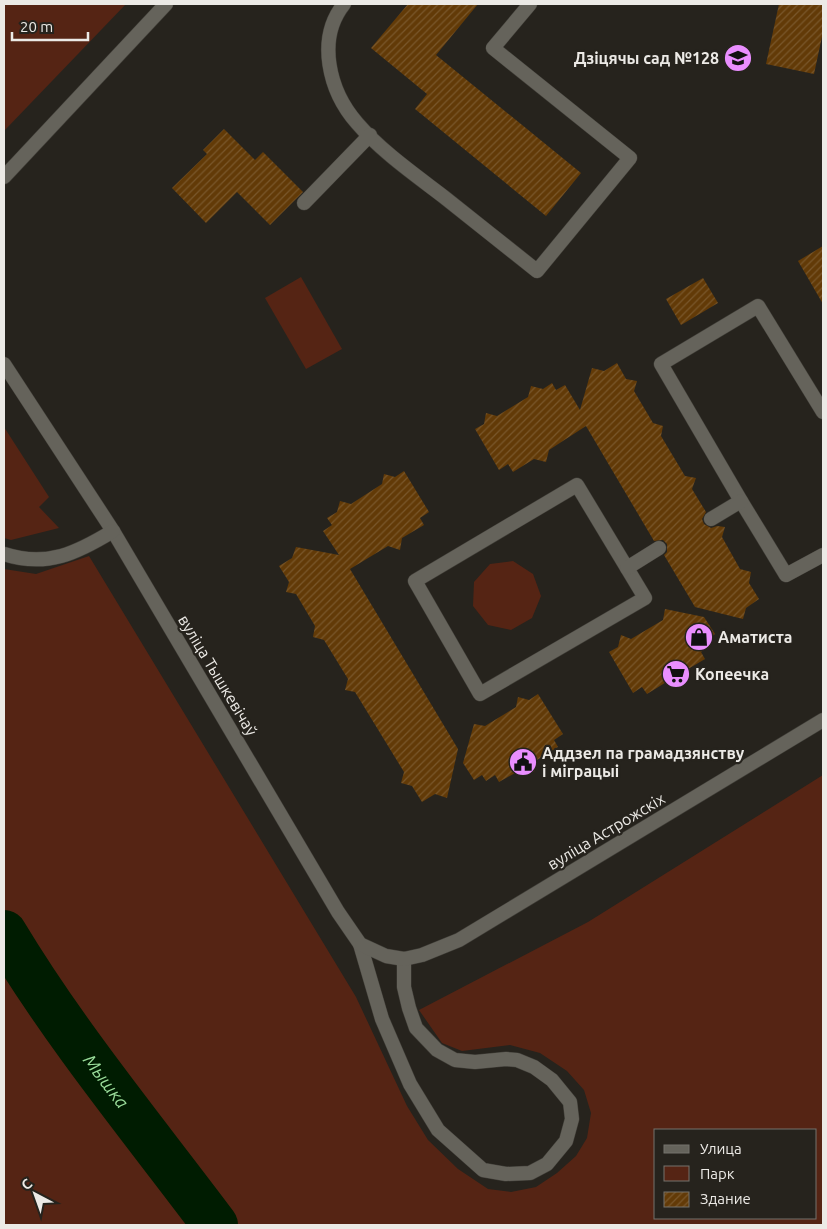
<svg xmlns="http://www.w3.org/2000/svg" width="827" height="1229" viewBox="0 0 827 1229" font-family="Ubuntu,sans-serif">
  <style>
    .green { fill: #552414; fill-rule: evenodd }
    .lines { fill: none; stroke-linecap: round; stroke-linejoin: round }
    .river { stroke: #001c01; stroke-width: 46 }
    .building { fill: url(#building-hatch) }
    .service-casing { stroke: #403e38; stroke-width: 15 }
    .minor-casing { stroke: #403e38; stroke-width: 15 }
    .service { stroke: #65635b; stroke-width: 14 }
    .minor { stroke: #65635b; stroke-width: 14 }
    .labels { text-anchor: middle; stroke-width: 4.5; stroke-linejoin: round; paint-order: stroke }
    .poi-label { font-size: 16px; font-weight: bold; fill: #eceae6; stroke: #26231d; text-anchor: start }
    .street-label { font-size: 16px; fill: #eceae6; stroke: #26231d }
    .water-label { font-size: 18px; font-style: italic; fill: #9add9b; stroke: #26231d }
  </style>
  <defs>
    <pattern id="building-hatch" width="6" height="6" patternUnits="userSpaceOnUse" patternTransform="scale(1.25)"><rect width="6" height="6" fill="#623a07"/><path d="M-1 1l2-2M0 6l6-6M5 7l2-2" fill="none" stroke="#79572b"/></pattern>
  </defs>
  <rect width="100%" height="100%" fill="#26231d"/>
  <!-- green -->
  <g class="green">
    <polygon points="4,4 126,4 4,131"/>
    <polygon points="301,277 342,349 306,369 265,298"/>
    <polygon points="4,427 49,497 39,507 59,528 11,540 4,538"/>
    <path d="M89 556 356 997 407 1106 428 1140 458 1169 488 1189 511 1192 536 1187 557 1173 576 1156 587 1138 591 1113 584 1090 567 1071 540 1053 510 1045 462 1051 442 1043 419 1010 588 922 823 775V1225H4V569L36 574ZM816 1130V1218H656V1130Z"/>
    <polygon points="513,561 533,574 541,596 532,618 511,630 488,625 473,606 474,582 490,564"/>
  </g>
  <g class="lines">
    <!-- river -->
    <path class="river" id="s1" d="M4 933C66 1036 143 1129 215 1225"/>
  </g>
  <!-- building -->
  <g class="building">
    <polygon points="408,4 478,4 436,55 581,173 546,216 415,109 427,94 371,48"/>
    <polygon points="779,4 823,4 823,32 814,74 766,64"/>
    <polygon points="224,129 255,160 263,152 303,192 270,225 237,192 206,223 172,188 207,154 203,150"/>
    <polygon points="823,246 823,304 798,261"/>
    <polygon points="703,278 718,303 681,325 666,299"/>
    <polygon points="617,363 626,379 637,381 634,391 653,423 663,426 661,436 685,476 696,478 692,489 706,512 702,519 704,524 711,528 717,526 725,527 722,537 740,569 751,572 749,583 759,599 746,608 743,619 695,607 664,555 667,552 667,544 663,540 654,541 586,426 549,450 546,462 534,459 513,472 508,464 499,470 475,429 484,424 486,413 497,416 528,397 531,386 543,389 552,383 556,390 565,385 580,410 592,368 604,371"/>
    <polygon points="404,471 429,512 420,518 424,525 402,538 400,550 388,546 350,569 458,749 447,798 435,794 422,802 412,786 401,783 404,772 355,692 345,690 348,679 324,640 313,637 315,626 296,594 286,592 289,582 279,566 292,558 296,547 339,555 323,531 332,525 327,518 337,512 340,501 351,504 382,484 384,474 395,477"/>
    <polygon points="665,609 704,617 715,634 707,640 710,646 701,652 705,659 683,672 680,685 668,681 647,694 642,687 633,693 609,652 618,647 621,635 631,639 663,620"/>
    <polygon points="538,694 563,734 554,740 558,747 537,760 534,772 522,769 499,782 495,775 486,781 482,775 474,780 463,763 474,724 485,726 516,707 518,697 529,700"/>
  </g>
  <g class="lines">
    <defs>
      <g id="service">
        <path d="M344 4C316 39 329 91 357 123 381 151 414 174 444 197 475 222 506 246 537 271L630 158 493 48 530 4"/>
        <polyline points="304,203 370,135"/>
        <polyline points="823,412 758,306 661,364 741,501 786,575 823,555"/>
        <polygon points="577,485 645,598 480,694 415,581"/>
        <polyline points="711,519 741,501"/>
        <polyline points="627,568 659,548"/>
        <polyline points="360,944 382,1019 410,1084 438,1130 483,1170 506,1174 530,1173 547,1164 566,1141 572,1119 570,1102 552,1080 534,1067 517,1060 506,1059 475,1062 455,1060 437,1050 416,1028 409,1008 404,987 404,959"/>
      </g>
      <g id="minor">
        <polyline points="4,177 166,4"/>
        <polyline points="4,364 113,531 338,912 360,944 386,956 404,959 422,955 459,940 823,720"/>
        <path d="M4 554C47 568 77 553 113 531"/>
      </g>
    </defs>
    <!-- service casing -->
    <use href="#service" class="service-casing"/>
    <!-- minor casing -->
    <use href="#minor" class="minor-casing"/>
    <!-- service -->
    <use href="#service" class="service"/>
    <!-- minor -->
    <use href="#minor" class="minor"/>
  </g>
  <!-- icons -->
  <defs>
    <symbol id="school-disc" viewBox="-11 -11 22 22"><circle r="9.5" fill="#e98efe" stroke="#26231d"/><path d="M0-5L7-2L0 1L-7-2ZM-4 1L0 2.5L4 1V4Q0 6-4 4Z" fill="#111"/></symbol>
    <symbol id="shop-disc" viewBox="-11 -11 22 22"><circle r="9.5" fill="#e98efe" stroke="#26231d"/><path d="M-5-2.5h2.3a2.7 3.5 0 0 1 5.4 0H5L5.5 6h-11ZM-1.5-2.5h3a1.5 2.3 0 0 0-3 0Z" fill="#111"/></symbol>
    <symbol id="supermarket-disc" viewBox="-11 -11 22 22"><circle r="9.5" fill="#e98efe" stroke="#26231d"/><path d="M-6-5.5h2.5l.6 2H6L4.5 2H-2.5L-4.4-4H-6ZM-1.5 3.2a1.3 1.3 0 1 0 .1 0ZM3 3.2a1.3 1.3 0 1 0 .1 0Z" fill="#111"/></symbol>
    <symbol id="civic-disc" viewBox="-11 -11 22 22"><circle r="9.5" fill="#e98efe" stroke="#26231d"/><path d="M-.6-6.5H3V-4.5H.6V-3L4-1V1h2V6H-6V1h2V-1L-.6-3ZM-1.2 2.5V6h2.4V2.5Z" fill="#111"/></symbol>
  </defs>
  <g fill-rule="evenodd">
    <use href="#school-disc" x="722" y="42" width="32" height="32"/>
    <use href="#shop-disc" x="683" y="621" width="32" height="32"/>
    <use href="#supermarket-disc" x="660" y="658" width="32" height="32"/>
    <use href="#civic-disc" x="507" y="746" width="32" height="32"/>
  </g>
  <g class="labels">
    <!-- poi labels -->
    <g class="poi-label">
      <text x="719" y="64" text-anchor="end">Дзіцячы сад №128</text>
      <text x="718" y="643">Аматиста</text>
      <text x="695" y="680">Копеечка</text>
      <text x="542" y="759">Аддзел па грамадзянству<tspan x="542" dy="18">і міграцыі</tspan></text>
    </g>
    <!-- street labels -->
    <g class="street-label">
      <text transform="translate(218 675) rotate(59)" y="6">вуліца Тышкевічаў</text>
      <text transform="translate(606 831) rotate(-31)" y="6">вуліца Астрожскіх</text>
    </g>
    <!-- water labels -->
    <g class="water-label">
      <text dy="6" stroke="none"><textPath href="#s1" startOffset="180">Мышка</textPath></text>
    </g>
  </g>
  <!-- border -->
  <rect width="827" height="1229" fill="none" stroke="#eceae6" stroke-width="10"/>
  <!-- legend -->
  <rect x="654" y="1129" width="162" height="90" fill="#26231d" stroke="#75736d"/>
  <rect x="664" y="1145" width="25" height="8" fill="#65635b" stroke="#75736d"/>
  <text x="700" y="1154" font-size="15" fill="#eceae6">Улица</text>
  <rect x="664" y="1166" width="25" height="15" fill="#552414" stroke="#75736d"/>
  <text x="700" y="1179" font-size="15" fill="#eceae6">Парк</text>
  <rect x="664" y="1192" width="25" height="15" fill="url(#building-hatch)" stroke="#75736d"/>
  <text x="700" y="1204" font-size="15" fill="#eceae6">Здание</text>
  <!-- north arrow -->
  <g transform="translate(35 1194) rotate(319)" stroke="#26231d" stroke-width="4" paint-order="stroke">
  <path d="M0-4L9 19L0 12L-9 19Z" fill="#eceae6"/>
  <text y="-8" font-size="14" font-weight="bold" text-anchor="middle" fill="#eceae6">С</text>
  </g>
  <!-- scale -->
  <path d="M12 32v8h76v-8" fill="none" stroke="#eceae6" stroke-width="2.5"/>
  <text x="20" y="32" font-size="15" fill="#eceae6" stroke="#26231d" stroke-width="4" paint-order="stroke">20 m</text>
</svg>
